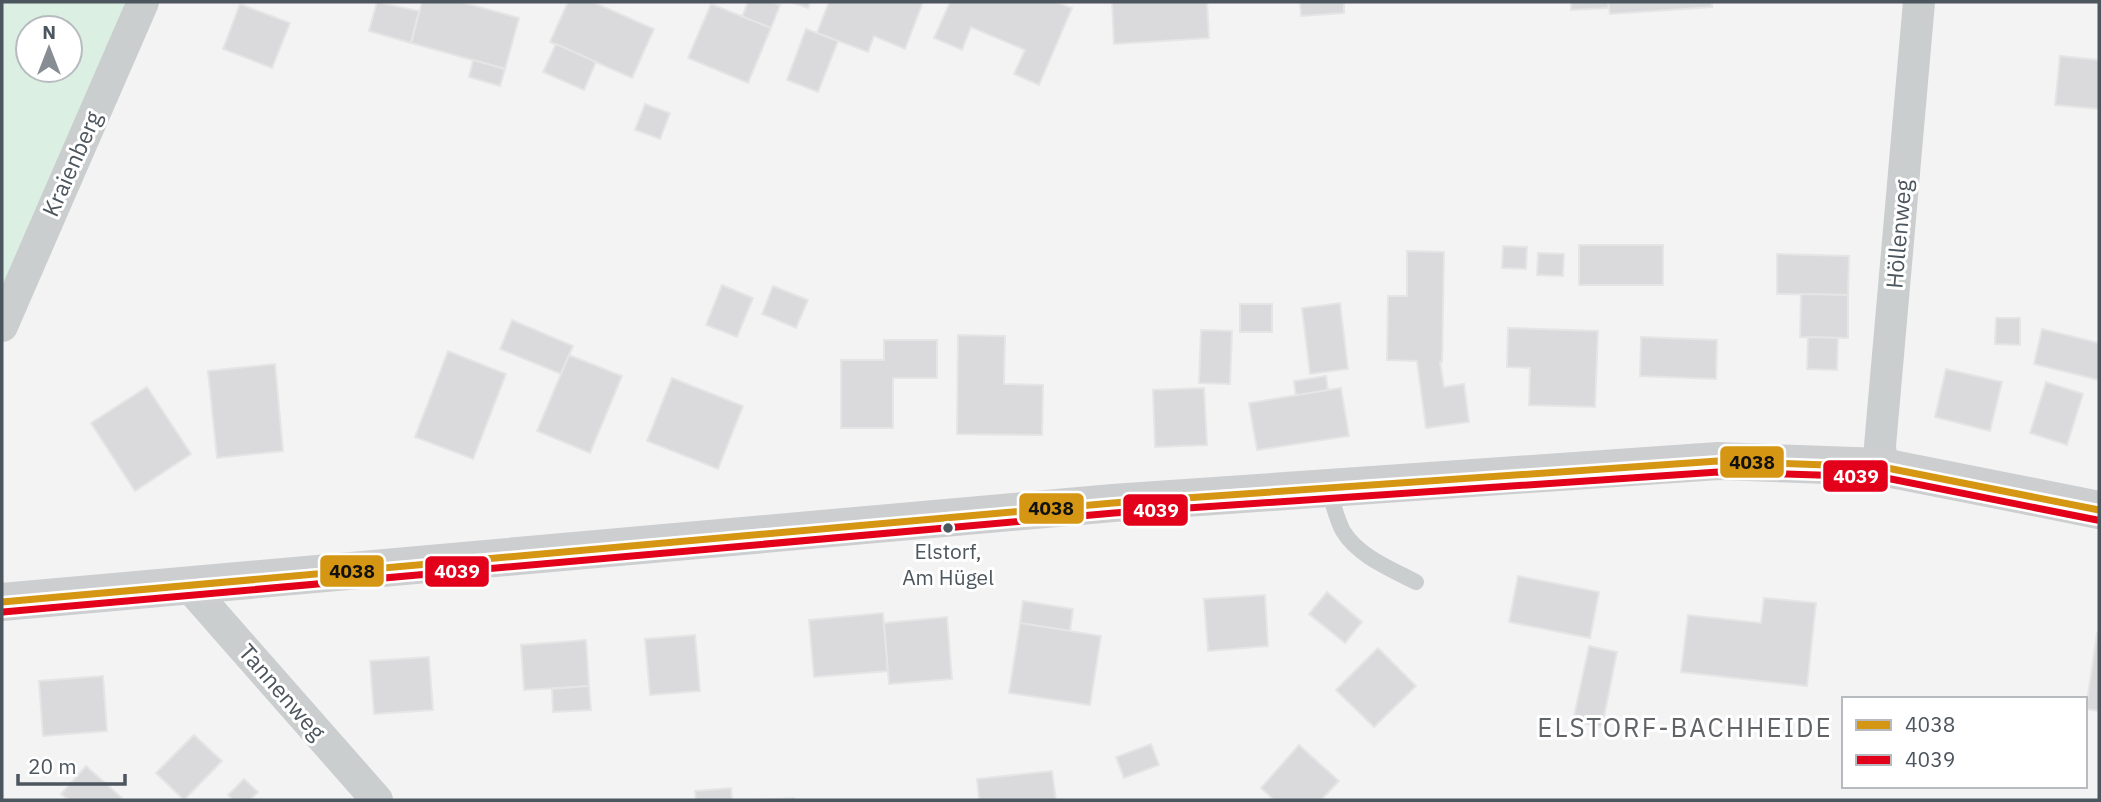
<svg xmlns="http://www.w3.org/2000/svg" width="2101" height="802" viewBox="0 0 2101 802" font-family="'IBM Plex Sans',sans-serif">
  <style>
    .green { fill: #dbefe2; fill-rule: evenodd }
    .building { fill: #dadadc; stroke: #e5e5e6; stroke-width: 2 }
    .lines { fill: none; stroke-linecap: round; stroke-linejoin: round }
    .lane { stroke: #cbcecf; stroke-width: 16 }
    .street { stroke: #cbcecf; stroke-width: 32 }
    .secondary { stroke: #ccced0; stroke-width: 38 }
    .bus-1-casing { stroke: #fff; stroke-width: 12 }
    .bus-2-casing { stroke: #fff; stroke-width: 12 }
    .bus-1 { stroke: #d59613; stroke-width: 7 }
    .bus-2 { stroke: #e2001a; stroke-width: 7 }
    .bus-dot { fill: #4c565e; stroke: #fff; stroke-width: 2.5 }
    .labels { text-anchor: middle; stroke-width: 6; stroke-linejoin: round; paint-order: stroke }
    .bus-label { font-size: 21px; fill: #4c565e; stroke: #fff }
    .street-label { font-size: 23px; fill: #4c565e; stroke: #fff }
    .quarter-label { font-size: 26px; letter-spacing: 2px; fill: #606367; stroke: #fff }
    .line-badge { stroke: #fff; stroke-width: 2.5 }
    .badge-label { font-size: 19px; text-anchor: middle; font-weight: bold; fill: #fff }
    .pale-badge-label { font-size: 19px; text-anchor: middle; font-weight: bold; fill: #111 }
  </style>
  <rect width="100%" height="100%" fill="#f4f3f3"/>
  <!-- green -->
  <path class="green" d="M2 2H137L2 305ZM28 28H70V70H28Z"/>
  <!-- building -->
  <g class="building">
    <polygon points="377,2 419,11 411,43 369,31"/>
    <polygon points="422,2 461,2 519,18 505,69 411,43"/>
    <polygon points="568,2 593,2 654,29 632,78 550,42"/>
    <polygon points="748,2 771,2 780,5 771,28 742,17"/>
    <polygon points="791,2 810,2 808,8"/>
    <polygon points="829,2 923,2 905,49 874,36 868,52 817,33"/>
    <polygon points="950,2 1056,2 1072,8 1039,85 1014,74 1025,50 971,27 962,50 934,38"/>
    <polygon points="1112,2 1207,2 1209,38 1114,44"/>
    <polygon points="1300,2 1344,2 1344,13 1301,16"/>
    <polygon points="1571,2 1608,2 1609,8 1571,10"/>
    <polygon points="1608,2 1712,2 1712,7 1610,14"/>
    <polygon points="240,4 290,23 272,68 223,49"/>
    <polygon points="711,4 771,28 748,83 688,58"/>
    <polygon points="806,29 838,41 818,92 787,80"/>
    <polygon points="556,44 596,62 584,90 543,72"/>
    <polygon points="2060,56 2099,60 2099,109 2055,105"/>
    <polygon points="473,60 505,69 500,86 469,77"/>
    <polygon points="645,104 670,113 660,139 635,130"/>
    <rect x="1579" y="245" width="84" height="40"/>
    <polygon points="1503,246 1527,247 1526,269 1502,268"/>
    <polygon points="1407,251 1444,252 1442,362 1440,362 1444,387 1464,384 1469,422 1426,428 1417,361 1387,360 1388,296 1407,296"/>
    <polygon points="1538,253 1564,254 1563,276 1537,275"/>
    <polygon points="1777,254 1849,256 1848,295 1777,294"/>
    <polygon points="722,285 753,298 737,337 706,325"/>
    <polygon points="773,286 808,300 796,328 762,314"/>
    <polygon points="1801,294 1848,295 1848,338 1800,337"/>
    <polygon points="1340,303 1348,369 1310,374 1302,308"/>
    <rect x="1240" y="304" width="32" height="28"/>
    <polygon points="1996,318 2020,318 2020,345 1995,344"/>
    <polygon points="512,320 573,346 561,374 500,349"/>
    <polygon points="1508,328 1598,331 1595,407 1529,405 1530,368 1507,367"/>
    <polygon points="2042,329 2099,343 2099,380 2034,364"/>
    <polygon points="1201,330 1232,331 1230,384 1199,383"/>
    <polygon points="958,335 1005,336 1004,384 1043,385 1042,435 957,434"/>
    <polygon points="1641,337 1717,340 1716,379 1640,376"/>
    <polygon points="1808,337 1838,338 1837,370 1807,369"/>
    <polygon points="884,340 937,340 937,378 893,378 893,428 841,428 841,360 884,360"/>
    <polygon points="448,351 506,374 473,459 415,437"/>
    <polygon points="569,355 622,376 590,453 537,431"/>
    <polygon points="275,364 283,451 217,458 208,371"/>
    <polygon points="1946,369 2002,382 1990,431 1935,417"/>
    <polygon points="1326,376 1328,391 1296,396 1294,381"/>
    <polygon points="672,378 743,406 718,469 647,441"/>
    <polygon points="2046,382 2083,394 2067,445 2030,433"/>
    <polygon points="147,387 191,454 135,491 91,423"/>
    <polygon points="1204,388 1207,445 1155,447 1153,390"/>
    <polygon points="1341,388 1349,436 1257,450 1249,403"/>
    <polygon points="1518,576 1599,592 1590,638 1509,622"/>
    <polygon points="1327,592 1362,622 1345,643 1309,614"/>
    <polygon points="1265,595 1268,646 1208,651 1204,599"/>
    <polygon points="1764,598 1816,603 1807,686 1681,672 1688,615 1761,623"/>
    <polygon points="1023,601 1073,609 1070,631 1020,623"/>
    <polygon points="883,613 888,671 814,677 809,620"/>
    <polygon points="947,617 952,679 889,684 884,623"/>
    <polygon points="1020,623 1101,636 1090,705 1009,693"/>
    <polygon points="2097,633 2099,634 2099,711 2086,709"/>
    <polygon points="695,635 700,691 650,695 645,639"/>
    <polygon points="586,640 589,686 524,690 521,645"/>
    <polygon points="1589,646 1617,652 1602,727 1573,721"/>
    <polygon points="1378,648 1416,686 1374,727 1336,690"/>
    <polygon points="429,657 433,710 374,714 370,661"/>
    <polygon points="103,676 107,731 43,736 39,681"/>
    <polygon points="589,686 591,710 553,712 552,689"/>
    <polygon points="194,735 222,761 184,800 156,773"/>
    <polygon points="1151,744 1159,765 1124,778 1116,757"/>
    <polygon points="1299,745 1339,781 1321,800 1274,800 1261,788"/>
    <polygon points="86,766 122,798 120,800 69,800 61,794"/>
    <polygon points="1052,771 1056,800 979,800 977,779"/>
    <polygon points="244,779 258,792 250,800 233,800 228,795"/>
    <polygon points="731,788 732,800 696,800 695,791"/>
    <polygon points="794,798 794,800 755,800"/>
  </g>
  <g class="lines">
    <!-- lane -->
    <path class="lane" d="M1328 488C1333 502 1336 518 1343 531 1358 556 1391 569 1416 582"/>
    <!-- street -->
    <g class="street">
      <polyline points="2,326 143,2"/>
      <polyline points="1882,467 1880,446 1919,2"/>
      <polyline points="187,584 377,800"/>
    </g>
    <!-- secondary -->
    <polyline class="secondary" points="2,602 1113,503 1718,461 1882,467 2099,510"/>
    <defs>
      <polyline id="bus-1" points="2,602 1113,503 1718,461 1882,467 2099,510"/>
      <polyline id="bus-2" points="3,612 1114,513 1718,472 1881,477 2097,520"/>
    </defs>
    <!-- bus-1 casing -->
    <use href="#bus-1" class="bus-1-casing"/>
    <!-- bus-2 casing -->
    <use href="#bus-2" class="bus-2-casing"/>
    <!-- bus-1 -->
    <use href="#bus-1" class="bus-1"/>
    <!-- bus-2 -->
    <use href="#bus-2" class="bus-2"/>
  </g>
  <!-- markers -->
  <circle class="bus-dot" cx="948" cy="528" r="6"/>
  <g class="labels">
    <!-- bus labels -->
    <g class="bus-label">
      <text x="948" y="559">Elstorf,<tspan x="948" dy="26">Am Hügel</tspan></text>
    </g>
    <!-- street labels -->
    <g class="street-label">
      <text transform="translate(72 164) rotate(-66)" y="8">Kraienberg</text>
      <text transform="translate(1899 234) rotate(-85)" y="8">Höllenweg</text>
      <text transform="translate(282 692) rotate(49)" y="8">Tannenweg</text>
    </g>
    <!-- quarter labels -->
    <g class="quarter-label">
      <text x="1685" y="737">ELSTORF-BACHHEIDE</text>
    </g>
  </g>
  <g class="line-badge">
    <rect x="1719" y="445" width="66" height="34" rx="7" fill="#d59613"/>
    <rect x="1822" y="459" width="67" height="34" rx="7" fill="#e2001a"/>
    <rect x="1018" y="492" width="67" height="33" rx="7" fill="#d59613"/>
    <rect x="1122" y="493" width="67" height="34" rx="7" fill="#e2001a"/>
    <rect x="319" y="554" width="66" height="34" rx="7" fill="#d59613"/>
    <rect x="424" y="555" width="66" height="33" rx="7" fill="#e2001a"/>
  </g>
  <g class="badge-label">
    <text x="1856" y="483">4039</text>
    <text x="1156" y="517">4039</text>
    <text x="457" y="578">4039</text>
  </g>
  <g class="pale-badge-label">
    <text x="1752" y="469">4038</text>
    <text x="1051" y="515">4038</text>
    <text x="352" y="578">4038</text>
  </g>
  <!-- border -->
  <rect width="2101" height="802" fill="none" stroke="#4c565e" stroke-width="7"/>
  <!-- legend -->
  <rect x="1842" y="697" width="245" height="91" fill="#ffffff" stroke="#b7bbbf" stroke-width="2"/>
  <rect x="1856" y="720" width="35" height="10" fill="#d59613" stroke="#b7bbbf" stroke-width="2"/>
  <text x="1905" y="732" font-size="21" fill="#4c565e">4038</text>
  <rect x="1856" y="755" width="35" height="10" fill="#e2001a" stroke="#b7bbbf" stroke-width="2"/>
  <text x="1905" y="767" font-size="21" fill="#4c565e">4039</text>
  <!-- north arrow -->
  <g transform="translate(49 49)"><circle r="33" fill="#ffffff" stroke="#b7bbbf" stroke-width="2"/>
  <path d="M0-5L12 26L0 18L-12 26Z" fill="#878d92"/>
  <text y="-10" font-size="19" font-weight="bold" text-anchor="middle" fill="#4c565e">N</text>
  </g>
  <!-- scale -->
  <path d="M18 774v10h107v-10" fill="none" stroke="#4c565e" stroke-width="3.5"/>
  <text x="28" y="774" font-size="21" fill="#4c565e" stroke="#ffffff" stroke-width="5" paint-order="stroke">20 m</text>
</svg>
